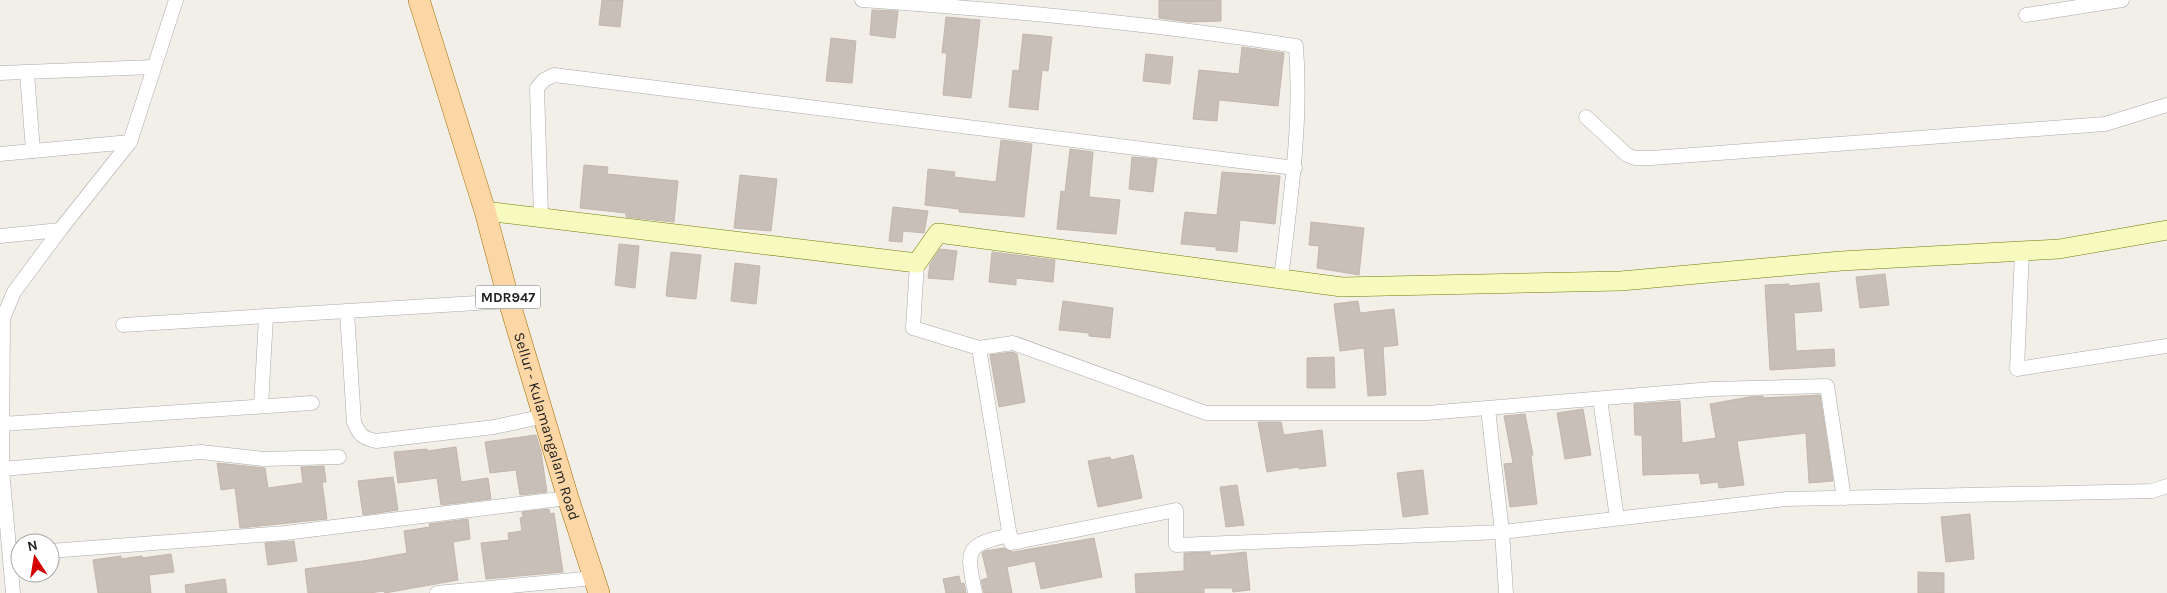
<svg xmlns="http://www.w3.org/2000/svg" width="2167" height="593" viewBox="0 0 2167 593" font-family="Karla,sans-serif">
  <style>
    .building { fill: #c7bfb8; stroke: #c4b6ab }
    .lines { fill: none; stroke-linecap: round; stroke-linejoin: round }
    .street-casing { stroke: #a9a9a9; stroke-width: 15 }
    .secondary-casing { stroke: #707d05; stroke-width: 20 }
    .primary-casing { stroke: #a06b00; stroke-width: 22 }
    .street { stroke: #fff; stroke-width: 14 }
    .secondary { stroke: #f7fabf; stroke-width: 19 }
    .primary { stroke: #fcd6a4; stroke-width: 21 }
    .labels { text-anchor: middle; stroke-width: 5; stroke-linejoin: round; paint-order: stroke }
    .shield { fill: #fff; stroke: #646464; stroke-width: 1 }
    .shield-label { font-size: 14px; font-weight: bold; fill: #222 }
    .street-label { font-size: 15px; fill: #222; stroke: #fff }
  </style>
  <rect width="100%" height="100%" fill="#f2efe9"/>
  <!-- building -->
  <g class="building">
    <polygon points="602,0 623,0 620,27 599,25"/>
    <polygon points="1159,0 1221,0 1221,21 1189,22 1159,18"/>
    <polygon points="872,10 898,11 895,38 870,35"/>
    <polygon points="946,17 980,20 971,98 943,95 947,53 942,53"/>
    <polygon points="1023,34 1052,37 1048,71 1042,70 1038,110 1009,107 1013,70 1019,71"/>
    <polygon points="831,38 856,41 852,83 826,81"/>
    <polygon points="1242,47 1284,53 1278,106 1219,100 1217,121 1193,119 1199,70 1239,74"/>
    <polygon points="1146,54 1173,57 1170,84 1143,81"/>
    <polygon points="1001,140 1032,144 1024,217 959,212 959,209 925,205 928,169 955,172 954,177 996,182"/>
    <polygon points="1070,149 1093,152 1089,197 1120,200 1116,234 1057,229 1061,191 1065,192"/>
    <polygon points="1132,157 1157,159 1153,192 1129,189"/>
    <polygon points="584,165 608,167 607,174 678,181 674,222 626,217 626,213 580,208"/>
    <polygon points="1222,172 1280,176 1275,224 1240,220 1237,252 1216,250 1216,247 1181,244 1185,212 1217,215"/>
    <polygon points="740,175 777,179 771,231 734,228"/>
    <polygon points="893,207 928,211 924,233 903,231 902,242 889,241"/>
    <polygon points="1311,222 1364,228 1359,275 1317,268 1319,246 1309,245"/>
    <polygon points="619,244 639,246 635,288 615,285"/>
    <polygon points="940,249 957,251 953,280 928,278 930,264"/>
    <polygon points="671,252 701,255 696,299 666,296"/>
    <polygon points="992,252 1055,260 1053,282 1016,278 1016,285 989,282"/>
    <polygon points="735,263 760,266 756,304 731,301"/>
    <polygon points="1885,274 1889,305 1860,308 1856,277"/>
    <polygon points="1819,283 1822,311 1794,313 1796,351 1834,349 1835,366 1770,370 1765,285 1789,284 1789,286"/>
    <polygon points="1063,301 1113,308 1110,338 1089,336 1089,333 1059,330"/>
    <polygon points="1358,301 1360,313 1394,309 1398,345 1383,347 1386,395 1368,396 1364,348 1340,351 1334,304"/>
    <polygon points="1012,352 1017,354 1025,402 999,407 990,355"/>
    <polygon points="1334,357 1335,388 1307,388 1307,358"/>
    <polygon points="1820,395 1833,481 1809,483 1806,433 1737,441 1744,485 1719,488 1718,482 1701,484 1699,473 1643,475 1642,435 1635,435 1634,404 1680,401 1682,443 1716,438 1710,404 1749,397 1763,396 1763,398"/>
    <polygon points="1583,409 1591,455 1565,459 1557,413"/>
    <polygon points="1525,414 1533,455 1531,456 1537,504 1510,507 1504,464 1513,463 1504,416"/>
    <polygon points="1258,422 1281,422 1284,435 1322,430 1326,466 1299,469 1299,467 1267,472"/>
    <polygon points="536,435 541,452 547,492 520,495 516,470 490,473 485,442"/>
    <polygon points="456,447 461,482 488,478 491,499 441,505 437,478 398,483 394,452 427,449 427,451"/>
    <polygon points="1133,455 1142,498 1098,507 1088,461 1110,457 1111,460"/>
    <polygon points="217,463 265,468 268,488 303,483 301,467 324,466 326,482 322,482 327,519 240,528 235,488 221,490"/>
    <polygon points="1423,470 1428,514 1403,517 1397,473"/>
    <polygon points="393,477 398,510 363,515 358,481"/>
    <polygon points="1237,485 1244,525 1226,527 1220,487"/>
    <polygon points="549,509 550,514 554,513 563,572 486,579 481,543 509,540 508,533 522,531 520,518 523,517 522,512"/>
    <polygon points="1970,514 1974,559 1946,562 1941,517"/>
    <polygon points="468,519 470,539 453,542 458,580 385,593 384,591 369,593 308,593 305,569 363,561 407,553 404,531 430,527 429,524"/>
    <polygon points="1094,538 1102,577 1041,589 1035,561 1007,567 1012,593 984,593 981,580 988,578 982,553 985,551 1004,548 1013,552"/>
    <polygon points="294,541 297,561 268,565 265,543"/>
    <polygon points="1210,552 1210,556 1246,552 1250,590 1233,592 1232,588 1204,588 1204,593 1136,593 1135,574 1184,571 1184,553"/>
    <polygon points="171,554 174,572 149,575 151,593 98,593 93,560 121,556 121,559 142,556 142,558"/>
    <polygon points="1918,572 1944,573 1944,593 1918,593"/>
    <polygon points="959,576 961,584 964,583 966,593 946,593 943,579"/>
    <polygon points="225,579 227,593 186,593 185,585"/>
  </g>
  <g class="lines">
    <defs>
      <g id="street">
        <path d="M862 0C1007 10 1152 23 1296 46 1302 124 1290 202 1281 279"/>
        <polyline points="2026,15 2122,0"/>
        <polyline points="0,73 153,67"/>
        <polyline points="27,73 33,151"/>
        <polyline points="1586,117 1627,155 1635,158 1652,158 2105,124 2167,105"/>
        <polyline points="0,154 130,142"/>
        <polyline points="541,216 537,88 544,80 554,75 1295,168"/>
        <polyline points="0,236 60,230"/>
        <polyline points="2022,251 2017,369 2167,346"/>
        <polyline points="917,263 913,328 979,348 1011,543 1176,510 1176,545 1502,532 1787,499 2152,491 2167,486"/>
        <path d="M347 312 354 422C359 435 363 438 376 441L494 427 545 416"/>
        <polyline points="123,325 509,301"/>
        <polyline points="979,348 1013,343 1206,413 1427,413 1712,389 1827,386 1844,498"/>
        <polyline points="1600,399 1617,518"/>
        <polyline points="261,406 266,317"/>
        <polyline points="1488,409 1502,532 1506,593"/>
        <polyline points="2,424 312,403"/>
        <polyline points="2,469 201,452 264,459 339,457"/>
        <polyline points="50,551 285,533 568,498"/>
        <polyline points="13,593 2,469 3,318 14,292 60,230 130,142 176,0"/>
        <polyline points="437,593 594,578"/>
        <path d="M975 593C967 551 963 545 1010 535"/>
      </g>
      <polyline id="secondary" points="485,211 917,263 938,233 1342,287 1621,281 1841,261 2059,249 2167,230"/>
      <g id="primary">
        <path id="s1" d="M419 0 485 211 509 301 568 498 599 593"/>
      </g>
    </defs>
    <!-- street casing -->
    <use href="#street" class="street-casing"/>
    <!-- secondary casing -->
    <use href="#secondary" class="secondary-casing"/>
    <!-- primary casing -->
    <use href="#primary" class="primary-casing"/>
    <!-- street -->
    <use href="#street" class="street"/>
    <!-- secondary -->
    <use href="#secondary" class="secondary"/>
    <!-- primary -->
    <use href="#primary" class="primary"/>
  </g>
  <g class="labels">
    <!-- shield labels -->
    <rect class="shield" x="475.5" y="285.5" width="65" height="23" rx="4"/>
    <g class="shield-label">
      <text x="508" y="302">MDR947</text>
    </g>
    <!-- street labels -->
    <g class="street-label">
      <text dy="5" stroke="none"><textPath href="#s1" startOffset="445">Sellur - Kulamangalam Road</textPath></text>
    </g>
  </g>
  <!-- north arrow -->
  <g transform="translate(35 558) rotate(348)"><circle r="24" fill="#ffffff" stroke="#a7a7a7"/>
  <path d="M0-4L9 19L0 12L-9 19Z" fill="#d40000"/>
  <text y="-8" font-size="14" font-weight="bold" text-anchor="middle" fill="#222222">N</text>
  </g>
</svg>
